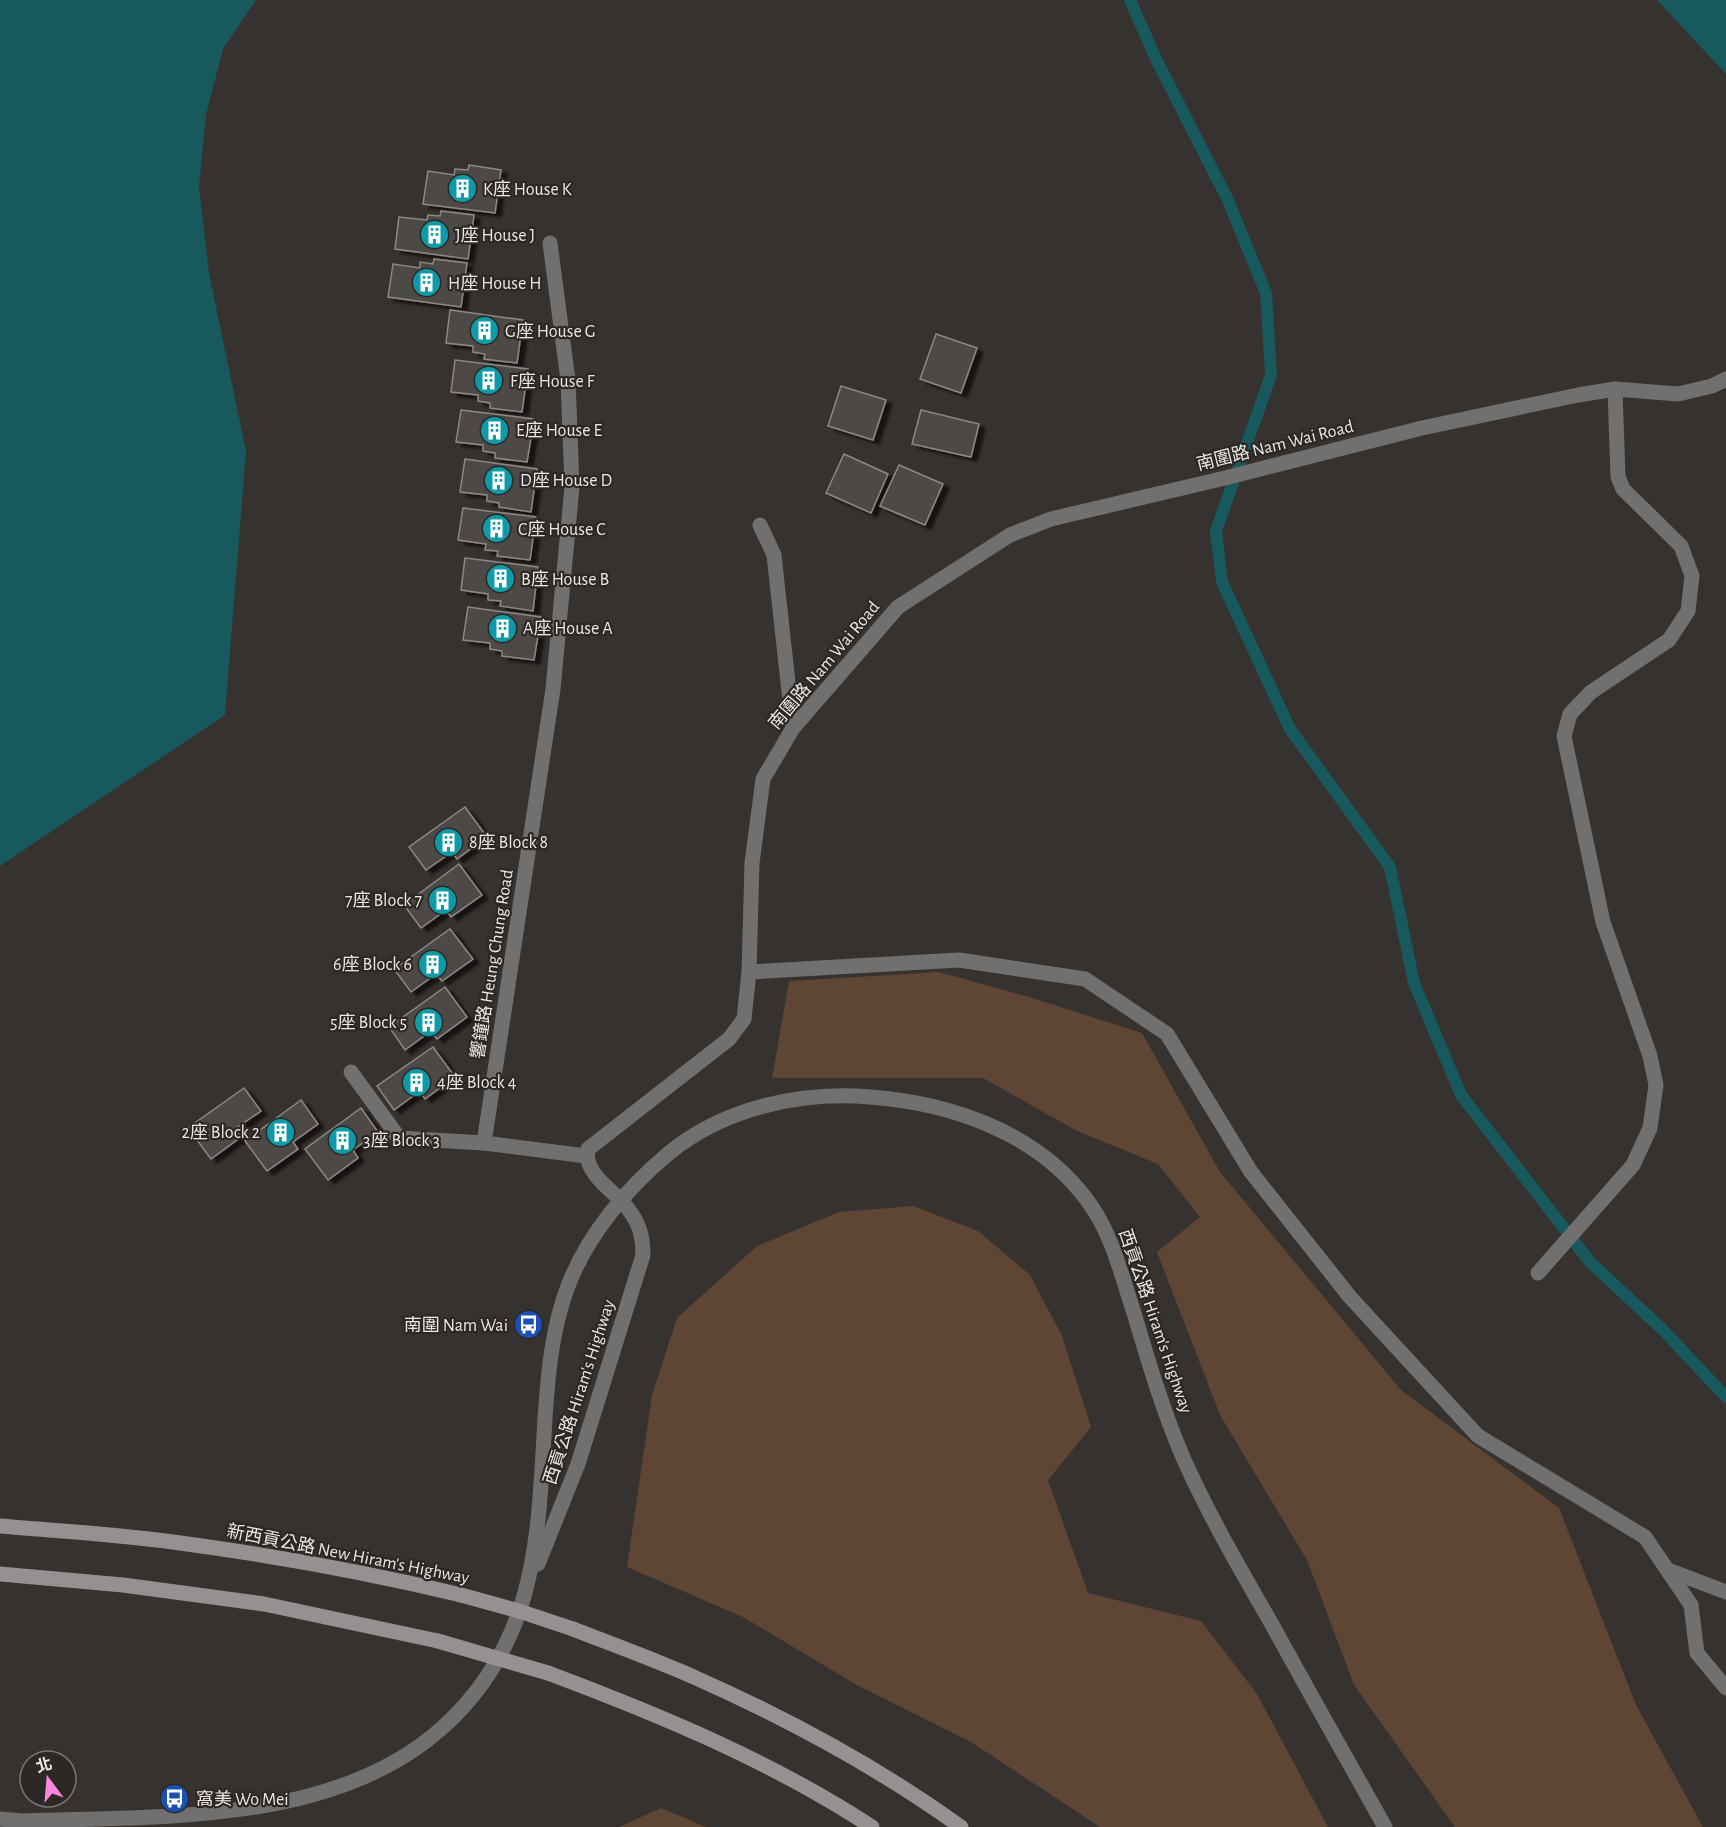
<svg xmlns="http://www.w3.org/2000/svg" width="1726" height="1827" viewBox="0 0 1726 1827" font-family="'Alegreya Sans','Noto Sans TC',sans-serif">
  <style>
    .green { fill: #5f4533 }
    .water { fill: #17595d }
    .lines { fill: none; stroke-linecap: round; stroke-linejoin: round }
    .stream { stroke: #17595d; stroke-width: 12 }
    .building { fill: #4e4847; stroke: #8d8786; stroke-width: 1.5; filter: url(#shadow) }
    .service { stroke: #72706f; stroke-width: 15 }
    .minor { stroke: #72706f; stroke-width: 15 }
    .tertiary { stroke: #72706f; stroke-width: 15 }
    .secondary { stroke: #969191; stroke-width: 15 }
    .secondary-bridge { stroke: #969191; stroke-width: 15 }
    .labels { text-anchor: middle; stroke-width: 4.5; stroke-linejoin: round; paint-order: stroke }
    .poi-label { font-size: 18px; fill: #eae7e5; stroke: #2c2825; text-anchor: start }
    .street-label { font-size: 18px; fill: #eae7e5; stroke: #2c2825 }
  </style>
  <defs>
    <filter id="shadow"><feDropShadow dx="6" dy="4" stdDeviation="1.5" flood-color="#0009"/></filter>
  </defs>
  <rect width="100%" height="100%" fill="#36322f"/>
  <!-- green -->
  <g class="green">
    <polygon points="939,972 1029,997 1142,1033 1220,1172 1401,1390 1559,1508 1636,1705 1703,1827 1455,1827 1354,1685 1307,1560 1220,1415 1157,1252 1200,1217 1158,1164 1077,1131 983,1078 772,1078 789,981"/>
    <polygon points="913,1206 978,1231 1030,1275 1062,1336 1091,1427 1048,1480 1088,1593 1201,1621 1257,1694 1328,1827 1100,1827 971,1742 857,1685 743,1617 627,1567 652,1395 677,1318 757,1246 839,1212"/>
    <polygon points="661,1808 706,1827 619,1827"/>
  </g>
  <!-- water -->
  <g class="water">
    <polygon points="0,0 256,0 223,49 206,115 199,186 209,273 246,451 225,715 0,866"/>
    <polygon points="1657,0 1726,0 1726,74"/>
  </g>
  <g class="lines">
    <!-- stream -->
    <polyline class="stream" points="1130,0 1157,61 1227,198 1266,293 1271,375 1216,531 1222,582 1290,729 1390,867 1414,983 1461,1095 1590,1262 1662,1329 1726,1397"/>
  </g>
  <!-- building -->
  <g class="building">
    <polygon points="469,165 501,170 495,213 423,204 428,171 454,175 455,169 468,170"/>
    <polygon points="441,211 474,215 468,259 395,249 399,217 427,220 428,215 440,216"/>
    <polygon points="434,259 467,263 461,307 388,297 393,264 420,268 420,262 433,264"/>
    <polygon points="450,310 523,320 517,363 484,359 485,354 473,352 473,346 446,343"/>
    <polygon points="936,334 977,348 961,393 920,379"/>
    <polygon points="455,360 528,369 522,412 490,408 490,403 478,401 478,395 451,392"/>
    <polygon points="841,386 886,400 873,440 828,426"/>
    <polygon points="461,410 534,419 527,462 495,458 495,453 483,451 483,445 456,442"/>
    <polygon points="921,410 979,424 971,457 912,444"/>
    <polygon points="844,454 888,474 871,513 826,493"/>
    <polygon points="465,459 537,469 531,512 499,507 499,503 487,501 487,495 460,492"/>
    <polygon points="899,465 943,484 925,525 880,506"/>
    <polygon points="463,508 536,517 530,560 497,556 498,551 485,550 486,544 458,540"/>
    <polygon points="465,558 538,567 533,611 500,606 501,601 488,600 488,594 461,590"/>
    <polygon points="468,607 541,617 534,660 502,656 502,651 490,649 490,643 463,640"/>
    <polygon points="465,807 487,837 457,859 452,852 426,870 409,847"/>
    <polygon points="459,864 482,895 451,917 446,910 421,928 404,905"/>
    <polygon points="450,929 473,959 442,981 436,974 411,992 394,969"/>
    <polygon points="445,987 467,1017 437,1039 431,1031 405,1050 389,1027"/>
    <polygon points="433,1047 455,1077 425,1099 420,1091 394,1110 377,1086"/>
    <polygon points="244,1088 261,1111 235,1129 241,1137 211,1159 188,1128"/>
    <polygon points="301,1100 318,1124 293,1142 298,1149 267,1171 245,1141"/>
    <polygon points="361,1108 378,1132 353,1150 358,1158 328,1180 305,1149"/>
  </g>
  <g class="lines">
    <!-- service -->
    <g class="service">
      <polyline points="550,243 568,380 572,487 553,689 484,1143 586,1156"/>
      <polyline points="760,525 774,555 793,728"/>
      <polyline points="749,972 959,960 1085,979 1167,1034 1251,1172 1350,1297 1478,1436 1645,1537 1691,1605 1697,1653 1726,1688"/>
      <polyline points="351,1072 399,1138 484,1143"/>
      <polyline points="1538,1273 1633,1165 1650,1128 1656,1085 1650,1056 1603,922 1564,736 1570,714 1591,692 1669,640 1688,611 1692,576 1681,546 1623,489 1618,477 1615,389"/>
      <polyline points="1668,1570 1726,1592"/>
    </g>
    <!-- minor -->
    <path class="minor" d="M622 1201C608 1188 583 1170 588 1149L729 1039 744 1019 749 972 752 863 763 779 793 728 898 607 1010 535 1051 519 1225 478 1422 428 1578 395 1615 389 1678 394 1712 386 1726 379"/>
    <!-- tertiary -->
    <g class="tertiary">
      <path d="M538 1564 578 1464 643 1255C643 1231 637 1219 622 1201"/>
      <path d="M0 1819 23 1821C159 1816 334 1825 442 1728 538 1642 538 1537 545 1418 548 1374 552 1328 568 1286 588 1234 627 1188 669 1153 724 1108 801 1091 870 1097 950 1103 1037 1132 1087 1200 1112 1233 1121 1274 1134 1313 1149 1364 1164 1414 1185 1462 1210 1517 1240 1569 1270 1621 1308 1690 1346 1758 1385 1827"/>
    </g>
    <!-- secondary -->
    <g class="secondary">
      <path d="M0 1526C58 1531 116 1534 173 1542 270 1555 366 1572 461 1595"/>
      <polyline points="0,1574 123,1585 264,1604 438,1641"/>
      <path d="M573 1629C614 1645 656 1660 696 1678 788 1719 879 1768 961 1827"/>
      <path d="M548 1673C660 1715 771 1761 872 1827"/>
    </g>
    <!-- secondary-bridge -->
    <g class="secondary-bridge">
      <polyline points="461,1595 519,1611 573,1629"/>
      <polyline points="438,1641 548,1673"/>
    </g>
  </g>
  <!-- icons -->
  <defs>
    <symbol id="building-disc" viewBox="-11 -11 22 22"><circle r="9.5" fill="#0f9aa8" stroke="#2c2825"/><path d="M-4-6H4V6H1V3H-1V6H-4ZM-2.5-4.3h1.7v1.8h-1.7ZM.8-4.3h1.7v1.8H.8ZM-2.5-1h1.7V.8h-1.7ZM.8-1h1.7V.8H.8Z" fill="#fff"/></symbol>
    <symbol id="bus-disc" viewBox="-11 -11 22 22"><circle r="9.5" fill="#1a4fb4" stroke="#2c2825"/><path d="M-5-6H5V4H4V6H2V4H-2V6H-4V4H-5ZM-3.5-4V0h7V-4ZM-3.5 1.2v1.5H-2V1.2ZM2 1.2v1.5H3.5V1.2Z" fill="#fff"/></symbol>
  </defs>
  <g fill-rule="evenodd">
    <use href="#building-disc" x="446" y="172" width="33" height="33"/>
    <use href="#building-disc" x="418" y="218" width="33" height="33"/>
    <use href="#building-disc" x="410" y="266" width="33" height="33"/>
    <use href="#building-disc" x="468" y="314" width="33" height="33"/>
    <use href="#building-disc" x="472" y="364" width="33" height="33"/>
    <use href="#building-disc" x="478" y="414" width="33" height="33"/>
    <use href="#building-disc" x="482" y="464" width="33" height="33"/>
    <use href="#building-disc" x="480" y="512" width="33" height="33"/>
    <use href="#building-disc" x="484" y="562" width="33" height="33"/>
    <use href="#building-disc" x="486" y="612" width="33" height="33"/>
    <use href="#building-disc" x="432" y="826" width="33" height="33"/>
    <use href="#building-disc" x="426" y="884" width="33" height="33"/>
    <use href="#building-disc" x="416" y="948" width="33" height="33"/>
    <use href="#building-disc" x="412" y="1006" width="33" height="33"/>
    <use href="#building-disc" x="400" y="1066" width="33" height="33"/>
    <use href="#building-disc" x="264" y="1116" width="33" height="33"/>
    <use href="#building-disc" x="326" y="1124" width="33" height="33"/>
    <use href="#bus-disc" x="512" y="1308" width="33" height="33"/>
    <use href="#bus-disc" x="158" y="1782" width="33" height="33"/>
  </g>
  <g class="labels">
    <!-- poi labels -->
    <g class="poi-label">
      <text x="483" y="195">K座 House K</text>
      <text x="455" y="241">J座 House J</text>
      <text x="448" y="289">H座 House H</text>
      <text x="505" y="337">G座 House G</text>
      <text x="510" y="387">F座 House F</text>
      <text x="516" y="436">E座 House E</text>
      <text x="520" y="486">D座 House D</text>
      <text x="518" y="535">C座 House C</text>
      <text x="521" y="585">B座 House B</text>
      <text x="523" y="634">A座 House A</text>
      <text x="469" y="848">8座 Block 8</text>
      <text x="422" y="906" text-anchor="end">7座 Block 7</text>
      <text x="412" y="970" text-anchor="end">6座 Block 6</text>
      <text x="407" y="1028" text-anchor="end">5座 Block 5</text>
      <text x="437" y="1088">4座 Block 4</text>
      <text x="260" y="1138" text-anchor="end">2座 Block 2</text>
      <text x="363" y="1146">3座 Block 3</text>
      <text x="508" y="1331" text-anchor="end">南圍 Nam Wai</text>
      <text x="196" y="1805">窩美 Wo Mei</text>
    </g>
    <!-- street labels -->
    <g class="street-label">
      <text transform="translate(1275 445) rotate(-14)" y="6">南圍路 Nam Wai Road</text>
      <text transform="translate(824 665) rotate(-50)" y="6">南圍路 Nam Wai Road</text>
      <text transform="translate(492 964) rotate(-81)" y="6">響鐘路 Heung Chung Road</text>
      <text transform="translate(1156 1321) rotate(71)" y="6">西貢公路 Hiram's Highway</text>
      <text transform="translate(579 1392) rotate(-72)" y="6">西貢公路 Hiram's Highway</text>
      <text transform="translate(348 1554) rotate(11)" y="6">新西貢公路 New Hiram's Highway</text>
    </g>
  </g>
  <!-- north arrow -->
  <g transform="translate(48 1779) rotate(344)"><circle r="28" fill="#2c2825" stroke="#787472" stroke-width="1.5"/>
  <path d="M0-4.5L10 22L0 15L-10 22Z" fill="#fe85e0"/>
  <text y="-9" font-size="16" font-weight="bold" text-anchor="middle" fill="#eae7e5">北</text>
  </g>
</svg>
